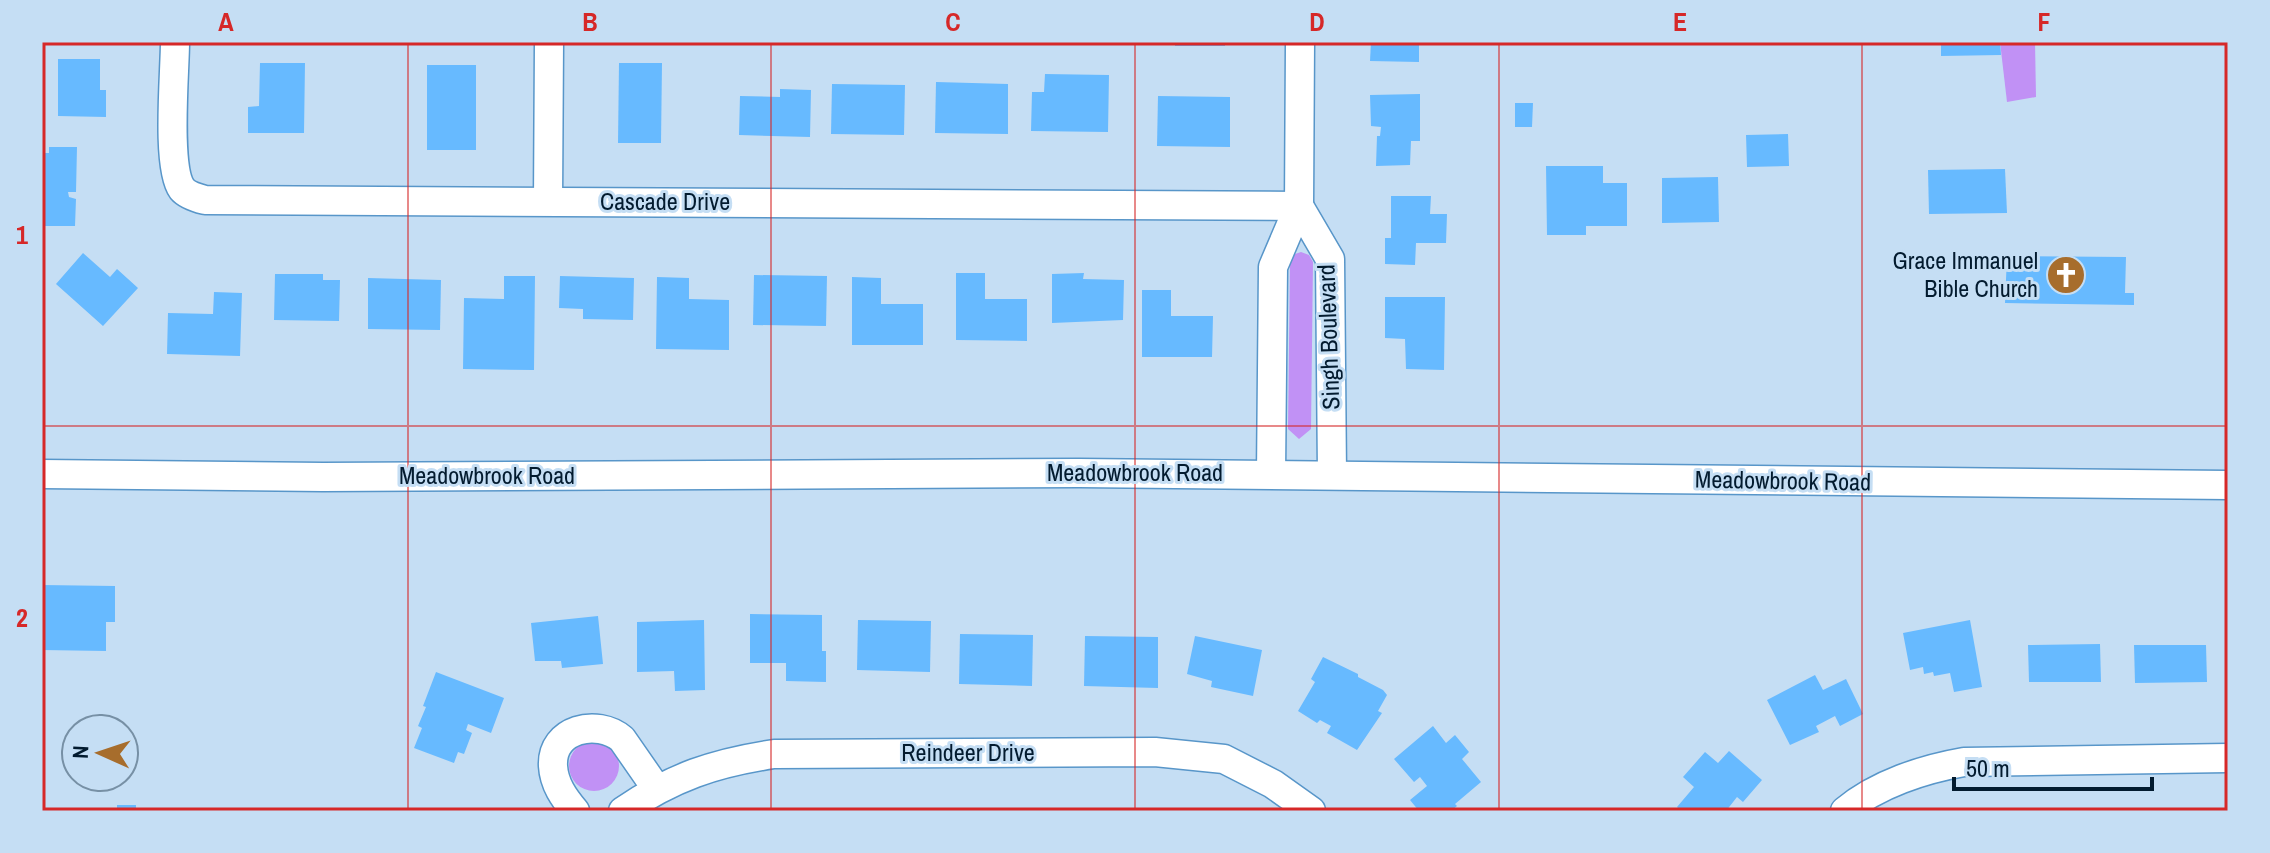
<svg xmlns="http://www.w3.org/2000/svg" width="2270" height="853" viewBox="0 0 2270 853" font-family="'Archivo Narrow',sans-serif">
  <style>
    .green { fill: #c191f5 }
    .building { fill: #67baff }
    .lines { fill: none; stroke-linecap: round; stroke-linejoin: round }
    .minor-casing { stroke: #5896c9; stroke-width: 31 }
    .minor { stroke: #fff; stroke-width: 28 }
    .grid { fill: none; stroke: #d62828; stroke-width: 2; stroke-opacity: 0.55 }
    .labels { text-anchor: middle; stroke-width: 6; stroke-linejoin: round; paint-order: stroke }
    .street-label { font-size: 24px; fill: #031b2f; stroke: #c5def4 }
    .poi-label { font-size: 24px; fill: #031b2f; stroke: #c5def4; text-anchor: end }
    .neatline { fill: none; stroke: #d62828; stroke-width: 3 }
    .grid-label { font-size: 26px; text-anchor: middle; font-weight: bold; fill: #d62828 }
  </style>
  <rect width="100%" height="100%" fill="#c5def4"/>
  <!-- green -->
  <g class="green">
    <polygon points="2000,42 2035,42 2036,97 2007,102"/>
    <polygon points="1301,252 1309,255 1313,262 1311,429 1299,439 1288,429 1290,262 1295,254"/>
    <circle cx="594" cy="766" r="25"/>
  </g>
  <!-- building -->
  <g class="building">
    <rect x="1175" y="42" width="50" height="4"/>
    <polygon points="1371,42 1419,42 1419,62 1370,61"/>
    <polygon points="1941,42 2000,42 2001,55 1941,56"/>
    <polygon points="58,59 100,59 100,90 106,90 106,117 58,116"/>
    <polygon points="260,63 305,63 304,133 248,133 248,107 259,106"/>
    <polygon points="619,63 662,63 661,143 618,143"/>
    <rect x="427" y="65" width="49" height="85"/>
    <polygon points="1045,74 1109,75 1108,132 1031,131 1032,92 1044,92"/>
    <polygon points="936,82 1008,84 1008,134 935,133"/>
    <polygon points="832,84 905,85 904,135 831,134"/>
    <polygon points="780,89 811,90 810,137 739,135 740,96 780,97"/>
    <polygon points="1420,94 1420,141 1411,141 1410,165 1376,166 1377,136 1380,136 1381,127 1371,126 1370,95"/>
    <polygon points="1158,96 1230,97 1230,147 1157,146"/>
    <polygon points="1515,103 1533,103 1532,127 1515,127"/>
    <polygon points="1788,134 1789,166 1747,167 1746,135"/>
    <polygon points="49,147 77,147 76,192 68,192 69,197 76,199 75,226 42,226 42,153 49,153"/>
    <polygon points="1546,166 1603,166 1603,183 1627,183 1627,226 1586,226 1586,235 1547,235"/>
    <polygon points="2005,169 2007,213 1929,214 1928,170"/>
    <polygon points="1718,177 1719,222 1662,223 1662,178"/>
    <polygon points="1391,196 1431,196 1430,214 1447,214 1446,243 1416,243 1415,265 1385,264 1385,238 1391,238"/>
    <polygon points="83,253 110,277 117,269 138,288 103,326 56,284"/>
    <polygon points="2007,256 2126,257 2125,293 2134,293 2134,305 2005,303"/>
    <polygon points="956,273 985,273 985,299 1027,299 1027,341 956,340"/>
    <polygon points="1084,273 1083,279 1124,280 1123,320 1052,323 1052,274"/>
    <polygon points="275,274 323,274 323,280 340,280 339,321 274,320"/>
    <polygon points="754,275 827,276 826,326 753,325"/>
    <polygon points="504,276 535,276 534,370 463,369 464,298 504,299"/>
    <polygon points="560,276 634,278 633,320 583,319 583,309 559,308"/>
    <polygon points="657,277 689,278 689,299 729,300 729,350 656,349"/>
    <polygon points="852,277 881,278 881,304 923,304 923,345 852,345"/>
    <polygon points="368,278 441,280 440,330 368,329"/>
    <polygon points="1142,290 1171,290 1171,316 1213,316 1212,357 1142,357"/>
    <polygon points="214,292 242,293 240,356 167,354 168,313 213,314"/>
    <polygon points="1385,297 1445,297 1444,370 1406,369 1405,339 1385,338"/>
    <polygon points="42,585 115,586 115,622 106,622 106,651 42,650"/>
    <polygon points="750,614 822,615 822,651 826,651 826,682 786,681 786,663 750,663"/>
    <polygon points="598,616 603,664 562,668 561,661 535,661 531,623"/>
    <polygon points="704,620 705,690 675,691 674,671 637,672 637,622"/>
    <polygon points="858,620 931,621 930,672 857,670"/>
    <polygon points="1970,620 1982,687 1954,692 1950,673 1934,676 1933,672 1924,674 1923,667 1910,670 1903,633"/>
    <polygon points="960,634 1033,635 1032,686 959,684"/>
    <polygon points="1085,636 1158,637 1158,688 1084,686"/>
    <polygon points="1195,636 1262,650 1253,696 1211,687 1212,681 1187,674"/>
    <polygon points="2100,644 2101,682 2029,682 2028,645"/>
    <polygon points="2134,645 2206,645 2207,682 2135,683"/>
    <polygon points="1323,657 1358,674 1358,677 1383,690 1387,695 1378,711 1382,713 1357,750 1327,733 1331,726 1320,720 1317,723 1298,711 1315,682 1311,679"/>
    <polygon points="436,672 504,698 491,733 468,724 466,730 472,733 464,754 458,752 454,763 414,748 422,728 418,726 426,707 423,706"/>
    <polygon points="1815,675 1823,690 1846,679 1863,714 1840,726 1835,716 1816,726 1819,732 1790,745 1767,700"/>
    <polygon points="1433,726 1446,743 1455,735 1469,752 1462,759 1481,782 1455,804 1457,806 1451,811 1419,811 1410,800 1427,786 1420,777 1414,782 1394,759"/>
    <polygon points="1729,751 1762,780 1743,802 1737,797 1726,811 1681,811 1677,807 1694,787 1683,777 1705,752 1718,763"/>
    <rect x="117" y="805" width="19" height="6"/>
  </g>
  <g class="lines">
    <defs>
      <g id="minor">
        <path d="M175 42C175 72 166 167 182 189 187 195 197 198 205 200L1299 206"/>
        <polyline points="548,201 549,42"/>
        <polyline points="1299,206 1330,259 1332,475"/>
        <polyline points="42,474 323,477 1079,473 2228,485"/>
        <polyline points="1271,474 1273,267 1299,206 1300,42"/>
        <path d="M575 811C564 798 554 784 553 766 551 729 597 718 622 739L656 788"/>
        <path d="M623 811C673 777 714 763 774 754L1155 752 1224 759 1273 784 1311 811"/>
        <path d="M1845 811C1877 784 1924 769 1964 762L2228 758"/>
      </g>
    </defs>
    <!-- minor casing -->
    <use href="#minor" class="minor-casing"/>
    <!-- minor -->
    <use href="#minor" class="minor"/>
  </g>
  <!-- grid -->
  <path class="grid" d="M408 42V811M771 42V811M1135 42V811M1499 42V811M1862 42V811M42 426H2228"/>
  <!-- icons -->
  <defs>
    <symbol id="church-disc" viewBox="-11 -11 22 22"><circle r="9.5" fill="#a76d2c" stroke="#c5def4"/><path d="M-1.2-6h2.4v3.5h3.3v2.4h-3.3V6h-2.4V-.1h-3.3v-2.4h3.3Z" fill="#fff"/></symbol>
  </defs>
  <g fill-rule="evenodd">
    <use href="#church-disc" x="2044" y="253" width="44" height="44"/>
  </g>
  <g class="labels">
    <!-- street labels -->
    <g class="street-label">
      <text x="665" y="210">Cascade Drive</text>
      <text transform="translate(1329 337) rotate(-92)" y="8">Singh Boulevard</text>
      <text x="1135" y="481">Meadowbrook Road</text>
      <text x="487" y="484">Meadowbrook Road</text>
      <text transform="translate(1783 481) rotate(1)" y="8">Meadowbrook Road</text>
      <text x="968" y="761">Reindeer Drive</text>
    </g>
    <!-- poi labels -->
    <g class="poi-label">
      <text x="2038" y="269">Grace Immanuel<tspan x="2038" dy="28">Bible Church</tspan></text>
    </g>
  </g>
  <!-- border -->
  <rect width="2270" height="853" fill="none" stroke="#c5def4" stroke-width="88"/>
  <!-- north arrow -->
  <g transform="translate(100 753) rotate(273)"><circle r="38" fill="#c5def4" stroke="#7790a5" stroke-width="2"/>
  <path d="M0-6L14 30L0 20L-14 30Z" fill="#a76d2c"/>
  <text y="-12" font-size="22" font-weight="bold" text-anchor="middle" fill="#031b2f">N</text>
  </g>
  <!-- scale -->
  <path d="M1954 777v12h198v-12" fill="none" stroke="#031b2f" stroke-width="4"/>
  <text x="1966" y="777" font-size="24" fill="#031b2f" stroke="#c5def4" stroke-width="6" paint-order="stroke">50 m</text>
  <rect x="44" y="44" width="2182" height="765" class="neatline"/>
  <g class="grid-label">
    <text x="226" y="31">A</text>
    <text x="590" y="31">B</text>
    <text x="953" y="31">C</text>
    <text x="1317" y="31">D</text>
    <text x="1680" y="31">E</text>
    <text x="2044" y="31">F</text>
    <text x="22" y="244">1</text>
    <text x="22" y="627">2</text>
  </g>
</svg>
